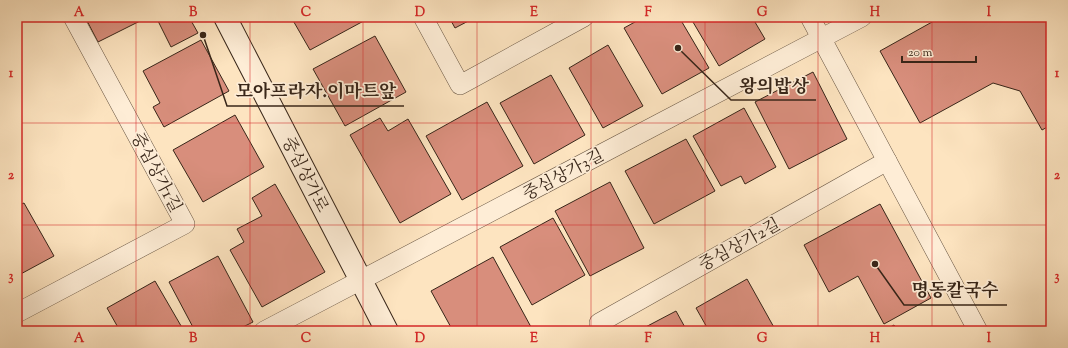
<svg xmlns="http://www.w3.org/2000/svg" width="1068" height="348" viewBox="0 0 1068 348" font-family="'Sorts Mill Goudy','Noto Serif KR',serif">
  <style>
    .building { fill: #d88e7c; stroke: #382619 }
    .lines { fill: none; stroke-linecap: round; stroke-linejoin: round }
    .street-casing { stroke: #695643; stroke-width: 20 }
    .secondary-casing { stroke: #382619; stroke-width: 24 }
    .street { stroke: #feedd6; stroke-width: 19 }
    .secondary { stroke: #feedd6; stroke-width: 22 }
    .grid { fill: none; stroke: #d62828; stroke-width: 1; stroke-opacity: 0.55 }
    .labels { text-anchor: middle; stroke-width: 3.5; stroke-linejoin: round; paint-order: stroke }
    .street-label { font-size: 17px; fill: #382619; stroke: #feedd6 }
    .leader { fill: none; stroke: #382619; stroke-width: 1.5 }
    .callout-dot { fill: #382619; stroke: #feedd6; stroke-width: 1.5 }
    .callout-label { font-size: 18px; text-anchor: middle; font-weight: bold; fill: #382619; stroke: #feedd6; stroke-width: 3.5; stroke-linejoin: round; paint-order: stroke }
    .neatline { fill: none; stroke: #d62828; stroke-width: 1.5 }
    .grid-label { font-size: 13px; text-anchor: middle; font-weight: bold; fill: #d62828 }
  </style>
  <rect width="100%" height="100%" fill="#fde4c0"/>
  <filter id="stains"><feTurbulence type="fractalNoise" baseFrequency=".005" numOctaves="4"/><feColorMatrix values="0 0 0 0 .2 0 0 0 0 .09 0 0 0 0 .02 0 0 0 .5 -.17"/></filter>
  <radialGradient id="worn" r=".72"><stop offset=".6" stop-color="#630" stop-opacity="0"/><stop offset="1" stop-color="#630" stop-opacity=".3"/></radialGradient>
  <!-- building -->
  <g class="building">
    <polygon points="85,17 148,17 98,42"/>
    <polygon points="156,17 189,17 198,33 171,47"/>
    <polygon points="291,17 371,17 310,50"/>
    <polygon points="449,17 476,17 455,28"/>
    <polygon points="644,17 679,17 709,68 662,94 624,28"/>
    <polygon points="690,17 752,17 765,39 719,66"/>
    <polygon points="941,17 1051,17 1051,125 1042,130 1020,91 993,83 920,123 880,51"/>
    <polygon points="375,36 406,92 345,126 313,69"/>
    <polygon points="201,40 229,91 164,127 153,107 160,103 143,71"/>
    <polygon points="608,45 643,106 603,128 569,68"/>
    <polygon points="813,72 847,139 789,169 755,102"/>
    <polygon points="551,75 585,135 534,164 500,103"/>
    <polygon points="487,102 523,166 462,200 426,136"/>
    <polygon points="744,108 776,167 745,184 741,176 721,186 693,136"/>
    <polygon points="235,115 264,167 203,202 173,150"/>
    <polygon points="380,118 388,131 408,119 451,194 400,223 350,135"/>
    <polygon points="686,139 715,191 654,224 625,171"/>
    <polygon points="610,182 644,248 590,276 555,211"/>
    <polygon points="275,184 325,272 262,307 230,250 244,242 237,229 262,216 252,198"/>
    <polygon points="24,203 54,256 17,276 17,206"/>
    <polygon points="880,204 931,298 884,324 858,276 829,292 804,245"/>
    <polygon points="553,218 585,275 532,305 500,247"/>
    <polygon points="218,256 253,322 235,331 195,331 169,282"/>
    <polygon points="493,257 531,327 524,331 453,331 431,291"/>
    <polygon points="747,279 776,331 709,331 696,308"/>
    <polygon points="155,281 184,331 120,331 107,308"/>
    <polygon points="676,311 687,331 638,331"/>
    <polygon points="1051,324 1051,331 1039,331 1039,330"/>
    <polygon points="894,325 898,331 883,331"/>
  </g>
  <g class="lines">
    <defs>
      <g id="street">
        <polyline points="423,17 460,85 584,17"/>
        <polyline points="810,17 978,331"/>
        <polyline points="17,313 185,224 73,17"/>
        <polyline points="264,331 862,17"/>
        <polyline points="603,331 599,323 887,161"/>
      </g>
      <polyline id="secondary" points="225,17 387,331"/>
    </defs>
    <!-- street casing -->
    <use href="#street" class="street-casing"/>
    <!-- secondary casing -->
    <use href="#secondary" class="secondary-casing"/>
    <!-- street -->
    <use href="#street" class="street"/>
    <!-- secondary -->
    <use href="#secondary" class="secondary"/>
  </g>
  <!-- grid -->
  <path class="grid" d="M136 17V331M250 17V331M363 17V331M477 17V331M591 17V331M705 17V331M818 17V331M932 17V331M17 123H1051M17 225H1051"/>
  <g class="labels">
    <!-- street labels -->
    <g class="street-label">
      <text transform="translate(157 172) rotate(62)" y="6">중심상가1길</text>
      <text transform="translate(306 174) rotate(63)" y="6">중심상가로</text>
      <text transform="translate(563 174) rotate(-28)" y="6">중심상가3길</text>
      <text transform="translate(739 244) rotate(-29)" y="6">중심상가2길</text>
    </g>
  </g>
  <!-- callouts -->
  <path class="leader" d="M678 48L731 100H816M203 35L227 106H404M875 264L904 305H1007"/>
  <g class="callout-dot">
    <circle cx="678" cy="48" r="4"/>
    <circle cx="203" cy="35" r="4"/>
    <circle cx="875" cy="264" r="4"/>
  </g>
  <g class="callout-label">
    <text x="774" y="92">왕의밥상</text>
    <text x="316" y="97">모아프라자.이마트앞</text>
    <text x="955" y="296">명동칼국수</text>
  </g>
  <!-- margin -->
  <rect width="1068" height="348" fill="none" stroke="#fde4c0" stroke-width="44"/>
  <!-- scale -->
  <path d="M902 56v6h74v-6" fill="none" stroke="#382619" stroke-width="2"/>
  <text x="908" y="56" font-size="12" fill="#382619" stroke="#feedd6" stroke-width="3" paint-order="stroke">20 m</text>
  <rect x="22" y="22" width="1024" height="304" class="neatline"/>
  <g class="grid-label">
    <text x="79" y="16">A</text>
    <text x="193" y="16">B</text>
    <text x="306" y="16">C</text>
    <text x="420" y="16">D</text>
    <text x="534" y="16">E</text>
    <text x="648" y="16">F</text>
    <text x="762" y="16">G</text>
    <text x="875" y="16">H</text>
    <text x="989" y="16">I</text>
    <text x="11" y="77">1</text>
    <text x="1057" y="77">1</text>
    <text x="11" y="179">2</text>
    <text x="1057" y="179">2</text>
    <text x="11" y="280">3</text>
    <text x="1057" y="280">3</text>
    <text x="79" y="342">A</text>
    <text x="193" y="342">B</text>
    <text x="306" y="342">C</text>
    <text x="420" y="342">D</text>
    <text x="534" y="342">E</text>
    <text x="648" y="342">F</text>
    <text x="762" y="342">G</text>
    <text x="875" y="342">H</text>
    <text x="989" y="342">I</text>
  </g>
  <rect width="100%" height="100%" filter="url(#stains)"/>
  <rect width="100%" height="100%" fill="url(#worn)"/>
</svg>
